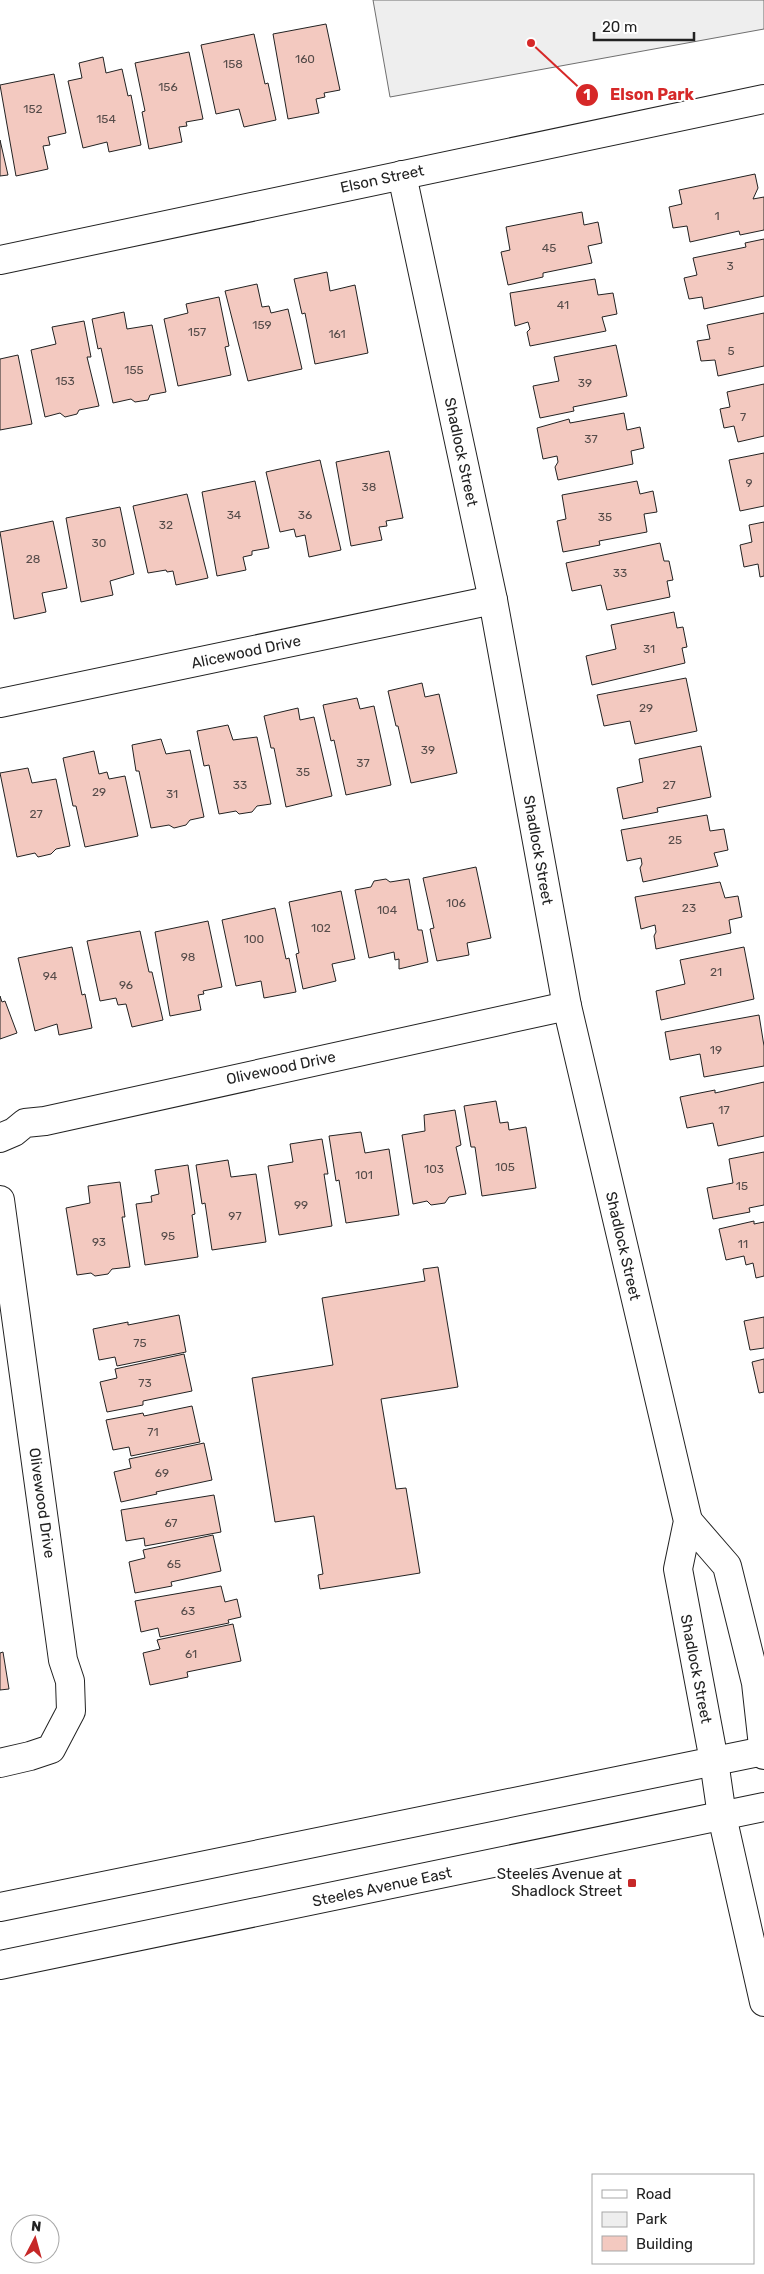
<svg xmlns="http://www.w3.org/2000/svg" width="764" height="2274" viewBox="0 0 764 2274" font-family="Rubik,sans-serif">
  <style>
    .green { fill: #eee; stroke: #6f6f6f }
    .building { fill: #f3c9c0; stroke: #222 }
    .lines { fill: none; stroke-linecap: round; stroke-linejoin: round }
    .minor-casing { stroke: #222; stroke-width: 30 }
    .major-casing { stroke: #222; stroke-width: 30 }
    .minor { stroke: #fff; stroke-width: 28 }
    .major { stroke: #fff; stroke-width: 28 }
    .poi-dot { fill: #c62828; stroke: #fff; stroke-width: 2 }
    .labels { text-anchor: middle; stroke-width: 4; stroke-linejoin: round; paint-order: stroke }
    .number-label { font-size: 12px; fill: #564c4a }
    .street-label { font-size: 15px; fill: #222; stroke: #fff }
    .poi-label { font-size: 15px; fill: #222; stroke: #fff; text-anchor: end }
    .leader { fill: none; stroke: #d62828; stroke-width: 2 }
    .callout-dot { fill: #d62828; stroke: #fff; stroke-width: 2 }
    .mark-label { font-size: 15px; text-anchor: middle; font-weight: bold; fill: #fff }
    .callout-label { font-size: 16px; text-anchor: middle; font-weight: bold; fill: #d62828; stroke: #fff; stroke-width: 4; stroke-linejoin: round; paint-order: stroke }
  </style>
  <rect width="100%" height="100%" fill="#fff"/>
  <!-- green -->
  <polygon class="green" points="373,0 764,0 764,29 390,97"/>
  <!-- building -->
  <g class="building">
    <polygon points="326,24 340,90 324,93 325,97 316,99 319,113 288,119 273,34"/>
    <polygon points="254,34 265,84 268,83 276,120 244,127 239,109 216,114 201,45"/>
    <polygon points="189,52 203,119 186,122 187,126 179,127 182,142 149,149 142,112 145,111 135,63"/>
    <polygon points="103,57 106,73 122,69 128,96 131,95 141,145 109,152 107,142 83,148 68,81 82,78 79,63"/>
    <polygon points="54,74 66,133 48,137 50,145 43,146 48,169 16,176 0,85"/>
    <polygon points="0,140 8,175 0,176"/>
    <polygon points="755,174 758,188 753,199 764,197 764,230 740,235 739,231 690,242 687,226 673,228 669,207 682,204 679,190"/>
    <polygon points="582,212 584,225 598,222 602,243 588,246 592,263 543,273 543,277 508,285 501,252 510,250 506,227"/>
    <polygon points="764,239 764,296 704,309 702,297 689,299 684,278 697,275 693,258 746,247 745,243"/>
    <polygon points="327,272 330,291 355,285 368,353 315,364 305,313 302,314 294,279"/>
    <polygon points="595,279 598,295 613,293 617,314 602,317 606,331 530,346 527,332 530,329 528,322 515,326 510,293"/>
    <polygon points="257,284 262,307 269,306 271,313 288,309 302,369 248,381 225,291"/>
    <polygon points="219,297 229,346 225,347 231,375 178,386 164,319 188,313 186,304"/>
    <polygon points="124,312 127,329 152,325 166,392 150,395 148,400 135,402 131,399 113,403 101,348 98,349 92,319"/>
    <polygon points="764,313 764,366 718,376 715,360 701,361 697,341 710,339 707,325"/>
    <polygon points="84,321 91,357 87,357 99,406 79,410 77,414 65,417 60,413 45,417 31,350 56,344 52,327"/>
    <polygon points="616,345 627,396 573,407 574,411 540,418 533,386 559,381 554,357"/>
    <polygon points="18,355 32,424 0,430 0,359"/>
    <polygon points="764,384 764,436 738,442 734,426 724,428 720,409 730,407 727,392"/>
    <polygon points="624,413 627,430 640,427 644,448 631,451 633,464 558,480 555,467 558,462 557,456 543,459 537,428 569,419 570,423"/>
    <polygon points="389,451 403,518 386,521 387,526 379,527 382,540 351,546 336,462"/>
    <polygon points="764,453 764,506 740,511 729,460"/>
    <polygon points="320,460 341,550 309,557 305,535 296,537 294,529 280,532 266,472"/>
    <polygon points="255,481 269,548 252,551 252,555 243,557 246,570 217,576 202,492"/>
    <polygon points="637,481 640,494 653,491 657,512 644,514 647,532 599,541 600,545 563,552 557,521 566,519 562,495"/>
    <polygon points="187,494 208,578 176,585 173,571 167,572 166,570 148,573 133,506"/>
    <polygon points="120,507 134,574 110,581 113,595 81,602 66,518"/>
    <polygon points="53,521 67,588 42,593 46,612 14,619 0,532"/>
    <polygon points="764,522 764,576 760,577 758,564 744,567 740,545 752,542 749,525"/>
    <polygon points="660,543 664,561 669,561 673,580 667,581 670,597 607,610 601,585 572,591 566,563"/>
    <polygon points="674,612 677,628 683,627 687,647 682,648 685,663 592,685 586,656 616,649 611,625"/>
    <polygon points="686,678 697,731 635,744 630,721 604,726 597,695"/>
    <polygon points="422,683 425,697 439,694 457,773 411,783 398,726 396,726 388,691"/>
    <polygon points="357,698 360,709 374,706 391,785 346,795 334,740 331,741 323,705"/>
    <polygon points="298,708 300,720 314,717 332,796 286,807 274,748 271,748 264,716"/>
    <polygon points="228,725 233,740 257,737 271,804 257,806 252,812 239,814 236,811 219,814 209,765 204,766 197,731"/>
    <polygon points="161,739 166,754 190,750 204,817 190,820 186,825 174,828 169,825 151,828 139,771 136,771 132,745"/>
    <polygon points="701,746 711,797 657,808 658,812 623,819 617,788 643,782 639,759"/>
    <polygon points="94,751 99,774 107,772 109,779 125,776 138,836 85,847 76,806 73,806 63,758"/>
    <polygon points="28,768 32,783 56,779 70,846 56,849 51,854 38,857 35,853 17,857 0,773"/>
    <polygon points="707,815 710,831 724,829 728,850 714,853 718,866 643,882 640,868 642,864 641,858 627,861 621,830"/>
    <polygon points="476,867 491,938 467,943 469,955 437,961 430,929 434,928 423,878"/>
    <polygon points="386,879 390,882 409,879 418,930 422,930 428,962 399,969 399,959 395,960 394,952 369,958 355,890 371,887 374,881"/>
    <polygon points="720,882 725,898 738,896 742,917 729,920 731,933 656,949 654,936 656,932 655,925 641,929 635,897"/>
    <polygon points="341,891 355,959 332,964 336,981 303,989 296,954 299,953 289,902"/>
    <polygon points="275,908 286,959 289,958 296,992 264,998 261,981 236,986 222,920"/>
    <polygon points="208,921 222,987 203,991 204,994 198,995 201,1010 170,1016 155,932"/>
    <polygon points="140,931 149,972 152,972 163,1020 132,1027 126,1004 118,1005 116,998 100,1001 87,941"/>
    <polygon points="72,947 82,995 85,994 92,1028 59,1035 57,1024 35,1031 18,958"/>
    <polygon points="744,947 754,999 661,1020 656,991 685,984 680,960"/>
    <polygon points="0,996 2,1002 5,1001 17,1033 0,1039"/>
    <polygon points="759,1015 764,1046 764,1066 704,1077 700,1054 670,1060 665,1032"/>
    <polygon points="764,1082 764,1136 718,1146 713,1123 687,1128 680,1097 715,1090 715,1093"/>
    <polygon points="496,1101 500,1123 508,1122 509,1130 526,1127 536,1188 482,1196 475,1147 471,1147 464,1106"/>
    <polygon points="455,1110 461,1145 456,1147 466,1194 449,1197 445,1203 431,1205 427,1201 413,1204 402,1135 425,1131 424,1115"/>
    <polygon points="361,1132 365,1153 389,1149 399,1215 346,1223 339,1180 336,1181 329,1136"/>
    <polygon points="322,1139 328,1174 324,1174 332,1226 279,1235 268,1166 293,1162 290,1144"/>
    <polygon points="764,1152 764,1205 749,1208 750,1212 713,1219 707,1188 733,1183 729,1159"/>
    <polygon points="228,1160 231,1177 256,1174 266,1242 212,1250 205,1203 202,1204 196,1165"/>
    <polygon points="188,1165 195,1214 192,1215 198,1257 145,1265 136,1204 152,1202 151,1196 159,1194 155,1170"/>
    <polygon points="120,1182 125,1217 122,1217 130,1267 112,1269 108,1274 95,1276 91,1273 77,1275 66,1208 90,1203 88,1186"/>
    <polygon points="754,1221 754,1224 764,1222 764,1276 756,1278 753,1263 746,1265 744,1256 726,1260 719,1229"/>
    <polygon points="438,1267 458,1387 381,1399 396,1489 406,1488 420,1573 320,1589 318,1575 323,1574 314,1516 275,1522 252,1378 333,1365 322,1298 425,1281 423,1269"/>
    <polygon points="179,1315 186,1352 117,1366 115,1357 99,1360 93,1329 128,1322 128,1325"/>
    <polygon points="764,1317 764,1348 750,1350 744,1321"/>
    <polygon points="184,1354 192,1391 143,1401 143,1405 107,1412 100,1382 117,1378 115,1369"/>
    <polygon points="764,1359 764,1392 759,1393 752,1362"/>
    <polygon points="192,1406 200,1442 131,1456 129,1447 113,1450 106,1420 143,1413 144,1416"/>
    <polygon points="204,1443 212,1480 156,1492 157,1494 121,1502 114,1472 131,1468 129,1459"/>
    <polygon points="214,1495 221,1532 145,1546 144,1538 126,1541 121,1510"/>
    <polygon points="213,1535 221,1571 171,1582 172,1586 135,1593 129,1562 145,1558 143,1550"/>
    <polygon points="221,1586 225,1602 237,1599 241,1617 228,1620 229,1623 160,1637 158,1628 141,1632 135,1601"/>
    <polygon points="233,1624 241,1661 187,1672 188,1677 150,1685 143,1653 160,1649 157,1640"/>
    <polygon points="3,1652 9,1689 0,1690 0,1653"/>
  </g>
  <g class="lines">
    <defs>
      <g id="minor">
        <polyline points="402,175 493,600 567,1006 688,1521 678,1569 714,1761 722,1816 764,2002"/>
        <polyline points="0,260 764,99"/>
        <polyline points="0,703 493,600"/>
        <polyline points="0,1138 14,1132 25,1123 45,1121 567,1006"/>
        <polyline points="0,1200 63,1660 70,1681 71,1711 51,1749 30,1756 0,1763"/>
        <polyline points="688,1521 727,1566 756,1683 764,1755"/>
      </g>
      <g id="major">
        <polyline points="0,1907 764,1751"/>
        <polyline points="0,1965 764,1807"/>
      </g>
    </defs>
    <!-- minor casing -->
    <use href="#minor" class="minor-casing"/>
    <!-- major casing -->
    <use href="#major" class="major-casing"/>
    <!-- minor -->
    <use href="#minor" class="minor"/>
    <!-- major -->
    <use href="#major" class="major"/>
  </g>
  <!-- markers -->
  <rect class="poi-dot" x="627" y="1878" width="10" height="10" rx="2.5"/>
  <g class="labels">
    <!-- number labels -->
    <g class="number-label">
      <text x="305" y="63">160</text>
      <text x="233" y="68">158</text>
      <text x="168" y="91">156</text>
      <text x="33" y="113">152</text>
      <text x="106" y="123">154</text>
      <text x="717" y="220">1</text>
      <text x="549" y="252">45</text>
      <text x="730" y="270">3</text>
      <text x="563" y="309">41</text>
      <text x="262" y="329">159</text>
      <text x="197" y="336">157</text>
      <text x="337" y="338">161</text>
      <text x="731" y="355">5</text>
      <text x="134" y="374">155</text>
      <text x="65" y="385">153</text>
      <text x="585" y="387">39</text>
      <text x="743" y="421">7</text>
      <text x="591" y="443">37</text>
      <text x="749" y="487">9</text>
      <text x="369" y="491">38</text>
      <text x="234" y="519">34</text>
      <text x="305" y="519">36</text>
      <text x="605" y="521">35</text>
      <text x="166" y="529">32</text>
      <text x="99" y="547">30</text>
      <text x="33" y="563">28</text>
      <text x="620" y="577">33</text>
      <text x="649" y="653">31</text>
      <text x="646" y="712">29</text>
      <text x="428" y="754">39</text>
      <text x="363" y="767">37</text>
      <text x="303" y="776">35</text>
      <text x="240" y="789">33</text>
      <text x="669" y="789">27</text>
      <text x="99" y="796">29</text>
      <text x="172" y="798">31</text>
      <text x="36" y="818">27</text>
      <text x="675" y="844">25</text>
      <text x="456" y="907">106</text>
      <text x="689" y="912">23</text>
      <text x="387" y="914">104</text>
      <text x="321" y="932">102</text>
      <text x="254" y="943">100</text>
      <text x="188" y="961">98</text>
      <text x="716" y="976">21</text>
      <text x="50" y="980">94</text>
      <text x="126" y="989">96</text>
      <text x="716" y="1054">19</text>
      <text x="724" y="1114">17</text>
      <text x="505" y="1171">105</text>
      <text x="434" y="1173">103</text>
      <text x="364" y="1179">101</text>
      <text x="742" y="1190">15</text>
      <text x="301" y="1209">99</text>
      <text x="235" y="1220">97</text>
      <text x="168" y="1240">95</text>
      <text x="99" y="1246">93</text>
      <text x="743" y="1248">11</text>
      <text x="140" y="1347">75</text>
      <text x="145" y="1387">73</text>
      <text x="153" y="1436">71</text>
      <text x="162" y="1477">69</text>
      <text x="171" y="1527">67</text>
      <text x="174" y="1568">65</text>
      <text x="188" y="1615">63</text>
      <text x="191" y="1658">61</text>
    </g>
    <!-- street labels -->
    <g class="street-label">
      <text transform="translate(382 179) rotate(-12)" y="5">Elson Street</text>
      <text transform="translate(461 452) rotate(78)" y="5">Shadlock Street</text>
      <text transform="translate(246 652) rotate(-12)" y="5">Alicewood Drive</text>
      <text transform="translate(538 850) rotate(80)" y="5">Shadlock Street</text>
      <text transform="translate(281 1068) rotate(-12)" y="5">Olivewood Drive</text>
      <text transform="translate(623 1246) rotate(77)" y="5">Shadlock Street</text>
      <text transform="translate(42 1503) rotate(82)" y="5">Olivewood Drive</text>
      <text transform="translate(696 1669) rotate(79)" y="5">Shadlock Street</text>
      <text transform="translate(382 1887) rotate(-12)" y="5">Steeles Avenue East</text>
    </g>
    <!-- poi labels -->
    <g class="poi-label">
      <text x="622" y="1879">Steeles Avenue at<tspan x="622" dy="17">Shadlock Street</tspan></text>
    </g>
  </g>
  <!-- callouts -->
  <path class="leader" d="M531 43L587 95"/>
  <g class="callout-dot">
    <circle cx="531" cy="43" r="5"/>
    <circle cx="587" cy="95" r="12"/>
  </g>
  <g class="mark-label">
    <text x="587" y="100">1</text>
  </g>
  <g class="callout-label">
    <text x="652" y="100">Elson Park</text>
  </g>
  <!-- legend -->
  <rect x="592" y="2174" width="162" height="90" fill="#ffffff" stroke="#a7a7a7"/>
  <rect x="602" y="2190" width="25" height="8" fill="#ffffff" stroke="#a7a7a7"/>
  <text x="636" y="2199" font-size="15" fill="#222222">Road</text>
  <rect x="602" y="2212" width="25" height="15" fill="#eeeeee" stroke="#a7a7a7"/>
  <text x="636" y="2224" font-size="15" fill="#222222">Park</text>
  <rect x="602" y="2236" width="25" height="15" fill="#f3c9c0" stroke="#a7a7a7"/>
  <text x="636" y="2249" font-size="15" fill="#222222">Building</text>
  <!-- north arrow -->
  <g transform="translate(35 2239) rotate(6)"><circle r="24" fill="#ffffff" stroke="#a7a7a7"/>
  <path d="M0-4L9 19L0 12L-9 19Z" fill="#c62828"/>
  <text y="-8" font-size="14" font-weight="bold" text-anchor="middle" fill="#222222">N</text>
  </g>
  <!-- scale -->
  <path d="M594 32v8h100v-8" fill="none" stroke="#222222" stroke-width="2.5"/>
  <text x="602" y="32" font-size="15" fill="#222222" stroke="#ffffff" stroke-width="4" paint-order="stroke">20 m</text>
</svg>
